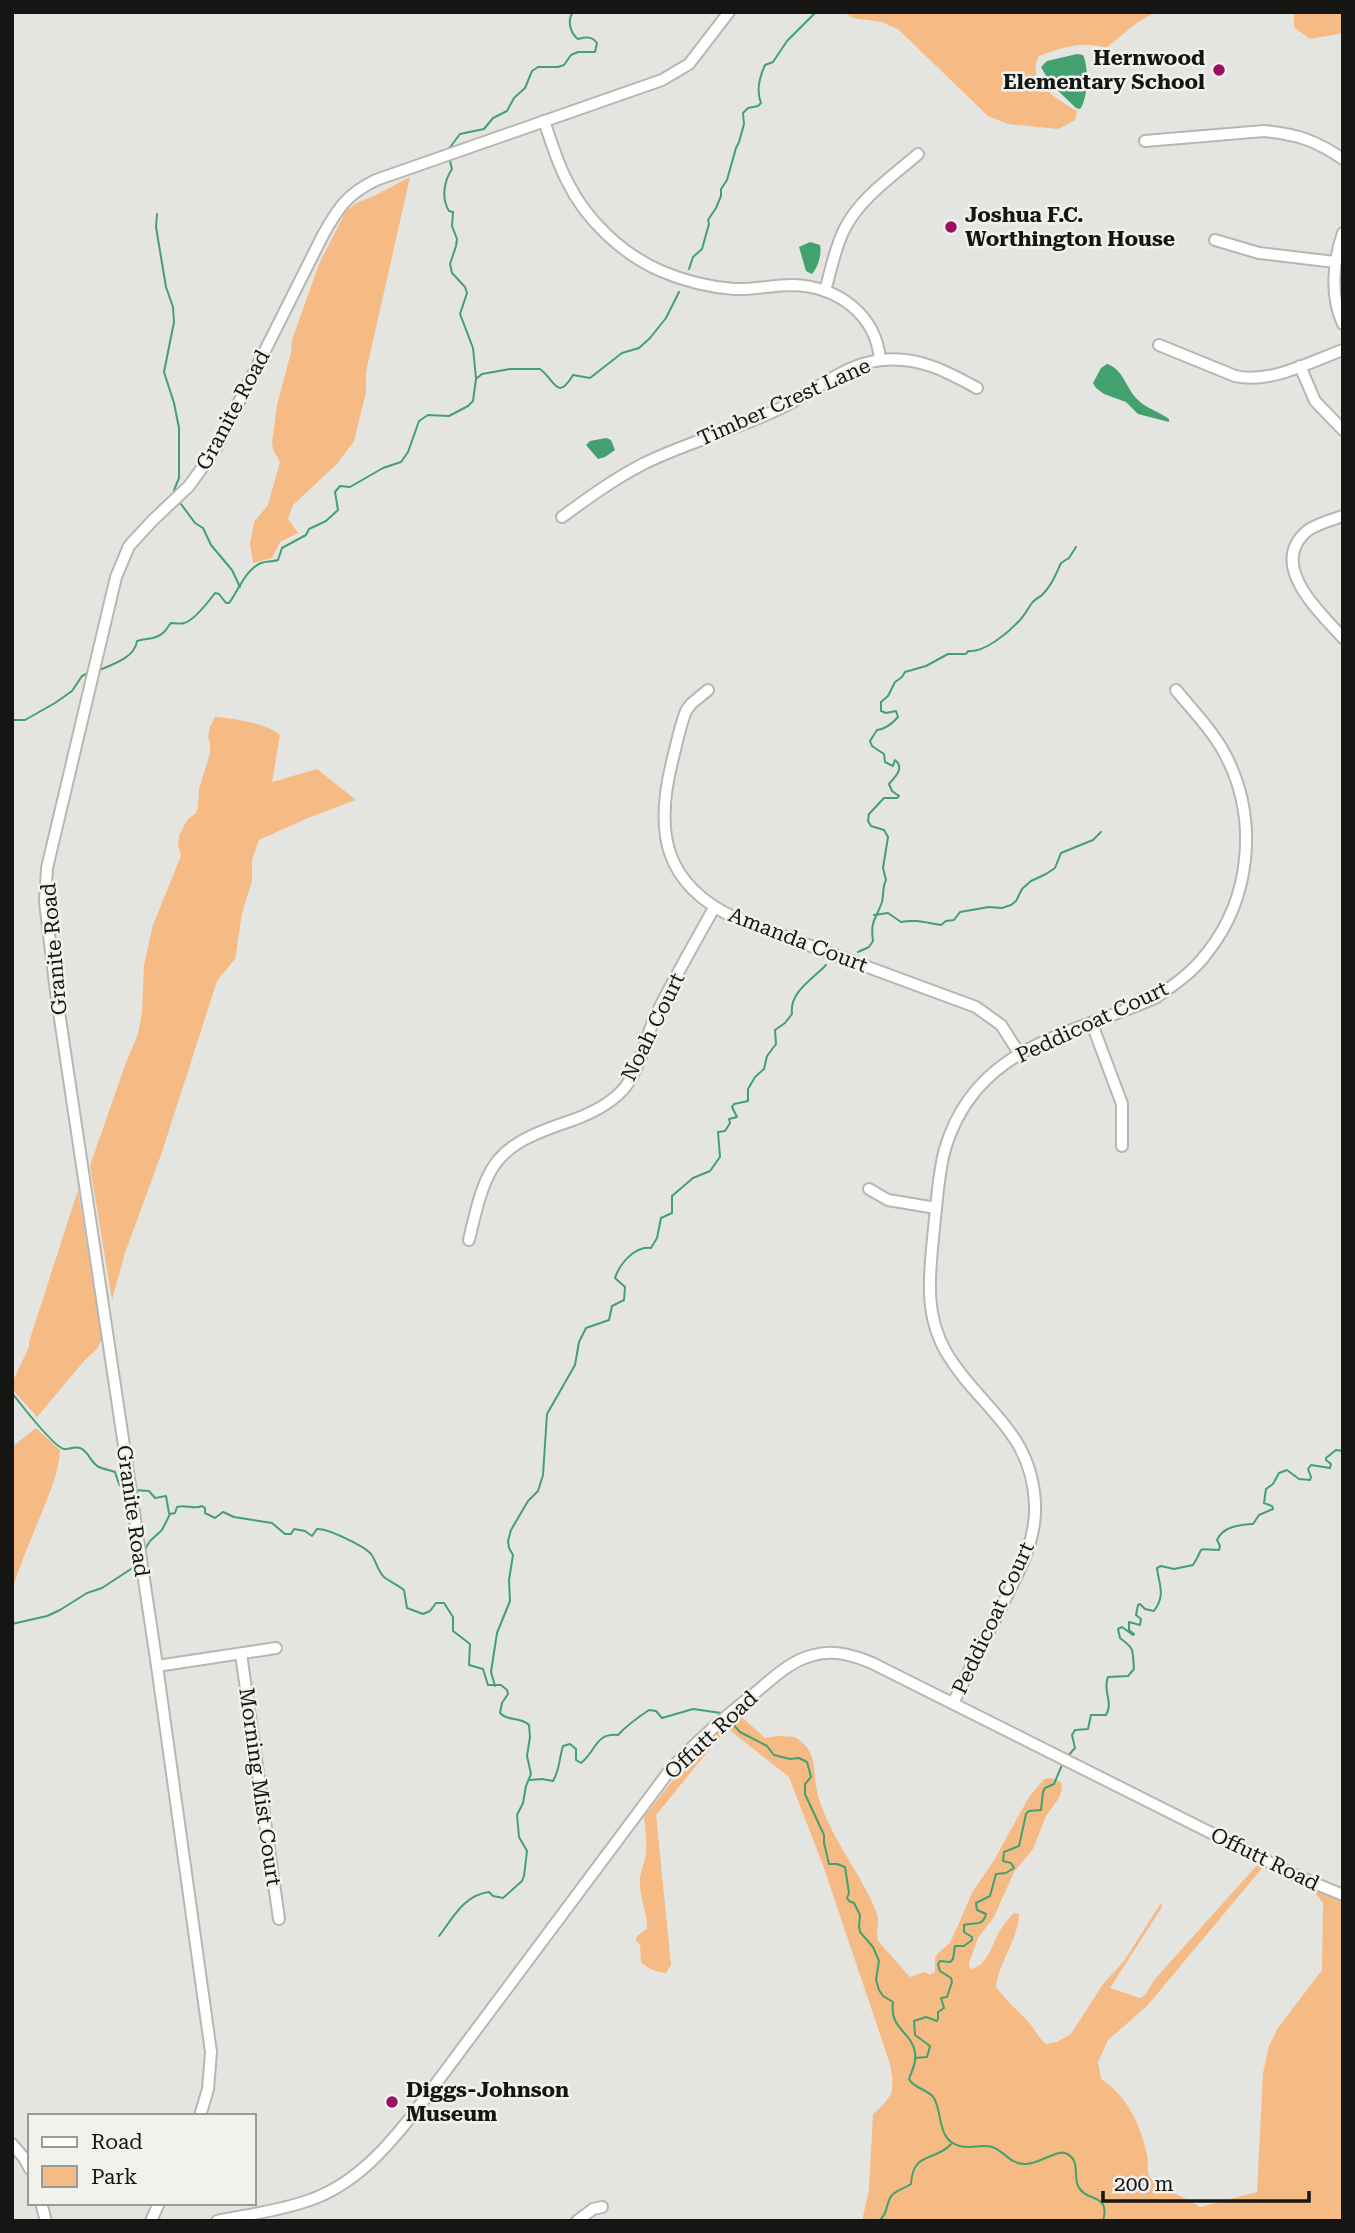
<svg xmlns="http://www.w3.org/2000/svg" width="1355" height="2233" viewBox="0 0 1355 2233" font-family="'Roboto Serif',serif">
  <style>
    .green { fill: #f6ba84 }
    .water { fill: #43a170 }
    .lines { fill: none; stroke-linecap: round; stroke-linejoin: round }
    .stream { stroke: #43a170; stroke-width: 2 }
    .minor-casing { stroke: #b6b7b2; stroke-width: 14 }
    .minor { stroke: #fff; stroke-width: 10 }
    .poi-dot { fill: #9a1163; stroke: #f2f2ed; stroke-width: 2.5 }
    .labels { text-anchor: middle; stroke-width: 5; stroke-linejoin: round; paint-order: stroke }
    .poi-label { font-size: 21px; font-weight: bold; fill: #151514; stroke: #f2f2ed; text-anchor: start }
    .street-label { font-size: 21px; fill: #151514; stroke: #f2f2ed }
  </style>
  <rect width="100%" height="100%" fill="#e4e5e0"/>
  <!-- green -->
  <g class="green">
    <path d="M844 12H1156L1138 22 1106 48C1084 40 1060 48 1039 56 1025 83 1058 99 1077 111L1075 120 1058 129 1008 124 988 116 899 30 882 22 853 18Z"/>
    <polygon points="1294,12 1343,12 1343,33 1310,39 1294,27"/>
    <polygon points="410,177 366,372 366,392 354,441 337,464 293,505 288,519 298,533 280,542 272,558 253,563 250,544 254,522 268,505 280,462 273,450 272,442 277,405 291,352 292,340 319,264 346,211 358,202 374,196"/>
    <path d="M215 717C236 719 263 722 280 735L272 782 317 769 356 800 310 817 259 840 252 860V881L242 913 236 954 235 959 217 981 162 1152 125 1253 112 1300 90 1166 125 1065 138 1034 142 1012 144 965 153 925 181 856 178 845 179 836 187 820 196 813 198 807 199 789 210 753V742L208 737 210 727Z"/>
    <polygon points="78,1190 102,1339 97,1349 85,1360 37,1417 12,1389 12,1383 29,1347 29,1342"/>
    <path d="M36 1428 60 1450C59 1472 50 1492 42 1512 31 1538 21 1563 12 1589V1447Z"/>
    <path d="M737 1713 765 1738 778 1736 795 1737C821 1753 811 1774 819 1799 832 1841 862 1874 877 1914 880 1923 875 1932 878 1941L910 1977 925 1972 930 1975 935 1972V1958L938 1953 950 1943 973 1891 993 1862 1029 1797 1044 1779 1051 1778 1061 1782 1062 1788 1059 1798 1046 1816 1033 1849 1014 1872 994 1917 978 1938 969 1963 970 1969C987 1967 992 1945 999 1932 1003 1925 1008 1919 1014 1913L1019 1914C1018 1941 999 1961 996 1987 1005 1998 1014 2008 1024 2017 1033 2025 1037 2037 1046 2044L1057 2042 1071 2034 1103 1984 1124 1961 1161 1903 1162 1907 1110 1988 1140 1998 1145 1995 1154 1980 1259 1863 1263 1867 1147 2006 1108 2040 1098 2062 1101 2079C1127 2096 1141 2125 1147 2155 1149 2164 1145 2174 1153 2180 1161 2188 1188 2199 1200 2207L1257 2192 1263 2073 1269 2046 1278 2028 1322 1970 1323 1903 1313 1890 1343 1902V2221H862L869 2190 873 2114C894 2096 895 2091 890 2064L824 1868 789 1777 727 1728 656 1815 671 1965 666 1973C656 1972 648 1969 641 1962L640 1945 636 1941 637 1936 647 1929C648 1916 640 1899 640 1884 639 1871 646 1863 646 1851 647 1840 645 1828 644 1817L694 1753Z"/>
  </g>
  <!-- water -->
  <g class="water">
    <path d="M1077 54 1083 55C1089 67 1088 99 1080 109L1076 108 1050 83 1041 67 1047 61Z"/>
    <path d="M810 242 820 245C822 255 818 267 812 274L806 271 799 247Z"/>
    <path d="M1107 364C1123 369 1125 386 1136 398 1145 408 1158 411 1169 419V422L1138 414 1126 402 1104 394 1096 388 1093 383 1101 368Z"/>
    <polygon points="606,438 611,440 615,450 605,457 598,459 586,445 590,441"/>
  </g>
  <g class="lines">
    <!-- stream -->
    <g class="stream">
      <path d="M448 150 460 134 484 129 493 118 507 111 514 98 525 88 532 71 538 67H558L564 65 571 55 578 52H595L597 43C592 36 586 37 578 39 570 33 567 20 573 12"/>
      <path d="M450 161 452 169C444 181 441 198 449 211L453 212 452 226 457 239 456 246 450 264 452 273 465 287 467 293 460 314 473 348 476 378"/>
      <polyline points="157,214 156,227 166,287 173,307 174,322 164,372 174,403 179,428 179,478 174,490"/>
      <path d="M689 269 693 257 702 249 709 224 708 220 716 208 721 196V189L727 180 736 148 739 142 744 124 743 113 748 108 758 106 761 103C756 91 760 76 765 65L773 62 787 41 816 12"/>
      <polyline points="181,504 195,523 203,528 211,545 232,570 240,587"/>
      <path d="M97 671C111 665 135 658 137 641 146 638 156 640 164 632 167 629 168 626 171 623 173 623 182 624 184 623 193 621 209 601 215 593L219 594 226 603H229C238 591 246 569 261 563 266 561 272 562 278 560L282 548 306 535 309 529 326 521 338 510 335 492 340 486 350 487 383 468 401 462 408 452 419 421 428 415 449 416 468 406 473 401 476 379 482 374 510 369H540C555 380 557 402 573 375L590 378 622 353 639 348 650 338 666 318 679 292"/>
      <polyline points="12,720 25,720 55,703 72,691 82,676 88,673"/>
      <path d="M874 915 888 913 901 922C915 919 927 923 941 925L946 921 954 920 960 912 989 907 1002 908 1011 905 1016 901 1022 889 1031 881 1046 874 1055 868 1061 853 1093 840 1101 832"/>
      <path d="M858 952 869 947 873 941C870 920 876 920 882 902 884 894 882 888 886 880L883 868 888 837 884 830 871 826 868 821 869 814 884 798H897L899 796 892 791 889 784C895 777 905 768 895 760L893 766 885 762 884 754 872 746 870 741 877 730C885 729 892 724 898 717L896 711 886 713 881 711V702L888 696 895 682 902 677 905 672 926 666 948 654H966L968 651C984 653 1008 633 1019 621 1025 615 1028 608 1032 603 1033 601 1039 597 1041 596 1051 587 1056 574 1061 563L1069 558 1076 547"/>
      <path d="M12 1393C19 1402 54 1447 64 1449 69 1450 74 1446 80 1448 89 1451 90 1463 99 1467 103 1469 110 1470 115 1472L119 1484 125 1490"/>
      <polyline points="134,1490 149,1491 155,1498 166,1496 169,1513"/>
      <path d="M144 1551 150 1541 162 1530 170 1514 175 1513 177 1507C186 1504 194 1510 202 1506L205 1508V1513L215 1518 223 1512 234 1517 272 1523 285 1534H291L294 1529 305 1531 312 1536 317 1529C327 1528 364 1546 371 1554 377 1562 377 1571 385 1578 391 1582 398 1585 404 1590L407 1608 423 1614 430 1611 436 1603H444L453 1617V1631L470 1644 469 1665 483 1669 488 1685H501L507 1690 508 1694 502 1703 500 1713C508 1722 520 1716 529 1725L530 1737 527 1756 531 1774 526 1786 523 1803 517 1815 519 1837 527 1851 524 1876 522 1881 503 1898 493 1896 489 1892C464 1895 453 1918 439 1936"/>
      <polyline points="12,1624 47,1616 60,1610 87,1593 102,1588 134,1567"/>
      <path d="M495 1686 491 1672 497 1633 510 1601 509 1580 513 1555 509 1548 508 1541 511 1530 528 1501 538 1491 543 1475 547 1414 575 1365 579 1342 586 1328 609 1320 612 1306 624 1300 625 1287 615 1278C620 1263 635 1246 651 1248L657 1238 661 1218 672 1213V1196L693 1178 710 1171 720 1157 718 1132 725 1131 730 1123 729 1119 737 1117 732 1107 734 1104 748 1101V1089L755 1077 764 1069 767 1056 776 1044 775 1030 785 1023 792 1014C789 992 813 979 826 965"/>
      <path d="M728 1719 740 1732 767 1746 774 1755 790 1759 799 1758 807 1762 811 1777 805 1784V1794L824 1835V1843L829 1864H837L845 1867 849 1893 847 1898 849 1901 854 1903 860 1915 859 1926 860 1932 873 1947 879 1961 876 1980 879 1990 883 1996 893 2002C889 2029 911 2031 915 2052 917 2061 912 2071 909 2079 914 2089 928 2089 934 2098 943 2114 937 2141 960 2146 971 2149 982 2144 992 2147 1005 2151 1009 2164 1025 2164 1037 2165 1056 2150 1065 2153 1081 2159 1073 2175 1078 2186 1086 2203 1111 2192 1103 2221"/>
      <path d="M1067 1757 1075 1748 1072 1735 1075 1730 1088 1729 1091 1715H1106C1114 1702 1102 1691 1108 1677L1128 1676 1134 1669C1132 1650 1136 1650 1120 1638L1118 1629 1122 1627 1133 1635 1134 1634 1129 1630V1622L1140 1625 1141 1619 1136 1615 1138 1605 1140 1604 1145 1609 1154 1611C1166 1595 1159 1585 1157 1568L1161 1566 1174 1569 1193 1565C1206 1546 1193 1549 1219 1550L1220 1546 1217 1540C1223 1526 1240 1525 1253 1524L1259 1515 1273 1509 1272 1506 1264 1503 1266 1489 1273 1484 1279 1473 1287 1470 1299 1479 1310 1480 1311 1477 1308 1469 1311 1465 1330 1468 1331 1464 1326 1460V1458L1336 1450 1343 1451"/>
      <path d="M530 1780 542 1779 553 1781C560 1769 559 1759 563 1746L570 1744 576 1749V1760L581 1763C597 1750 595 1733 618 1735 627 1725 637 1718 649 1710L656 1711 662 1718 693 1709 721 1713"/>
      <path d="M915 2058 927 2057 930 2046 915 2035 914 2021 926 2017 937 2021 938 2019V2012L944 2008 941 1998 947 1997 952 1982 951 1978 940 1971 938 1964 940 1961 950 1962 953 1959 955 1946H964L972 1940V1937L964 1932V1925C974 1922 983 1927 986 1914L977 1910 976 1903 990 1896 996 1874 1006 1873 1014 1868 1011 1863 1003 1861 1004 1852 1019 1846 1026 1814 1029 1811 1041 1810 1043 1792 1045 1788 1054 1784 1062 1765"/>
      <path d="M879 2221C888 2212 885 2209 890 2198 894 2190 904 2189 911 2184 913 2150 936 2162 951 2144"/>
    </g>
    <defs>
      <g id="minor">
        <path d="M544 121C551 141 557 162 567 181 586 220 622 254 661 271 684 281 709 287 734 289 753 290 772 285 792 285 837 286 876 314 880 360"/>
        <path d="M1145 141 1264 131C1296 134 1315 140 1343 159"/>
        <path d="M1343 233C1333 262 1330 296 1343 324"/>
        <polyline points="1215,240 1259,253 1335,262"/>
        <path d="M825 291C831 270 835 247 845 228 861 197 893 176 918 154"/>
        <path d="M1159 345 1235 376C1271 384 1309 362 1343 350"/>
        <polyline points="1300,366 1315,401 1343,430"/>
        <path d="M1343 516C1331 520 1316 524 1307 531 1267 565 1320 612 1343 638"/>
        <path d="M562 517C588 498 614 479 643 464 687 442 736 430 781 408 815 392 843 364 882 360 918 356 946 371 977 388"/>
        <path d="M708 690 691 704 686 711C680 726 677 742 673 758 654 831 663 884 735 918L976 1007 1001 1025 1019 1053"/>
        <polyline points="1092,1024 1122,1104 1122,1146"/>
        <polyline points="869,1189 888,1200 936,1208"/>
        <path d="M469 1240C487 1161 494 1146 573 1120 592 1113 613 1103 626 1086 641 1065 645 1040 655 1017 673 980 694 944 714 908"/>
        <polyline points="241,1654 279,1919"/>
        <polyline points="157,1666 276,1648"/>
        <path d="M953 1703C968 1673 983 1643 998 1613 1015 1579 1037 1543 1035 1504 1032 1430 979 1408 946 1352 923 1312 930 1271 934 1228 937 1202 938 1174 945 1149 976 1045 1069 1036 1155 998 1174 985 1193 972 1207 953 1251 898 1258 820 1227 758 1215 733 1193 711 1176 690"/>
        <path d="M200 2116 208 2089 211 2052 157 1666 56 992 45 902 47 868 116 577 129 546 153 520 189 486 215 450 323 235C338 208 347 194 376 180L662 80 689 64 729 12"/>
        <polyline points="12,2144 24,2158 30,2169"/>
        <polyline points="41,2203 46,2221"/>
        <polyline points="151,2221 159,2203"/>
        <path d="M217 2221C246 2215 278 2211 307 2201 353 2186 385 2150 414 2113L670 1770C696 1741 725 1717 755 1693 773 1678 791 1660 814 1655 834 1649 854 1655 872 1663L1297 1876 1343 1895"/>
        <polyline points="577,2221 593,2209 602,2207"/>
      </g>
    </defs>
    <!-- minor casing -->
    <use href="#minor" class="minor-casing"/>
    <!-- minor -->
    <use href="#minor" class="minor"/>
  </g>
  <!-- markers -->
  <g class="poi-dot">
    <circle cx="1219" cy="70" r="7"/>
    <circle cx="951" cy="227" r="7"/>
    <circle cx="392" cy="2102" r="7"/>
  </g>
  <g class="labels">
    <!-- poi labels -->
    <g class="poi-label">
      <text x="1205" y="65" text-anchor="end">Hernwood<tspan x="1205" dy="24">Elementary School</tspan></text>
      <text x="965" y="222">Joshua F.C.<tspan x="965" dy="24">Worthington House</tspan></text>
      <text x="406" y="2097">Diggs-Johnson<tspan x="406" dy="24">Museum</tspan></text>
    </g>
    <!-- street labels -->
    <g class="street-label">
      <text transform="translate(784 402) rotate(-24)" y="7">Timber Crest Lane</text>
      <text transform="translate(233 410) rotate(-62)" y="7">Granite Road</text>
      <text transform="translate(798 940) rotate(21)" y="7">Amanda Court</text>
      <text transform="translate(54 949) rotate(-95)" y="7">Granite Road</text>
      <text transform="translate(1092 1022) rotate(-25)" y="7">Peddicoat Court</text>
      <text transform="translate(653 1027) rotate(-64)" y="7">Noah Court</text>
      <text transform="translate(133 1511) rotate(82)" y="7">Granite Road</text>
      <text transform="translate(993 1618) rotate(-65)" y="7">Peddicoat Court</text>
      <text transform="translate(711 1735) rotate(-43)" y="7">Offutt Road</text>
      <text transform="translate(260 1787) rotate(82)" y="7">Morning Mist Court</text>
      <text transform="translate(1265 1859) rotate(26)" y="7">Offutt Road</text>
    </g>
  </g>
  <!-- border -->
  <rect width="1355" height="2233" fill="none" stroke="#151514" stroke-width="28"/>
  <!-- legend -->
  <rect x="28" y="2114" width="228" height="91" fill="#f2f2ed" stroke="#9a9a96" stroke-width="2"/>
  <rect x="42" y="2137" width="35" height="10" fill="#ffffff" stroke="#9a9a96" stroke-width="2"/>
  <text x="91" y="2149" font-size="21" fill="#151514">Road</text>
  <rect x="42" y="2166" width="35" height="21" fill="#f6ba84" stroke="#9a9a96" stroke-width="2"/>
  <text x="91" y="2184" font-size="21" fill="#151514">Park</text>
  <!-- scale -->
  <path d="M1103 2191v10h206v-10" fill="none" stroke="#151514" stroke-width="3.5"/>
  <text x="1114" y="2191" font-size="21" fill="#151514" stroke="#f2f2ed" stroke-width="5" paint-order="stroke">200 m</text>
</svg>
